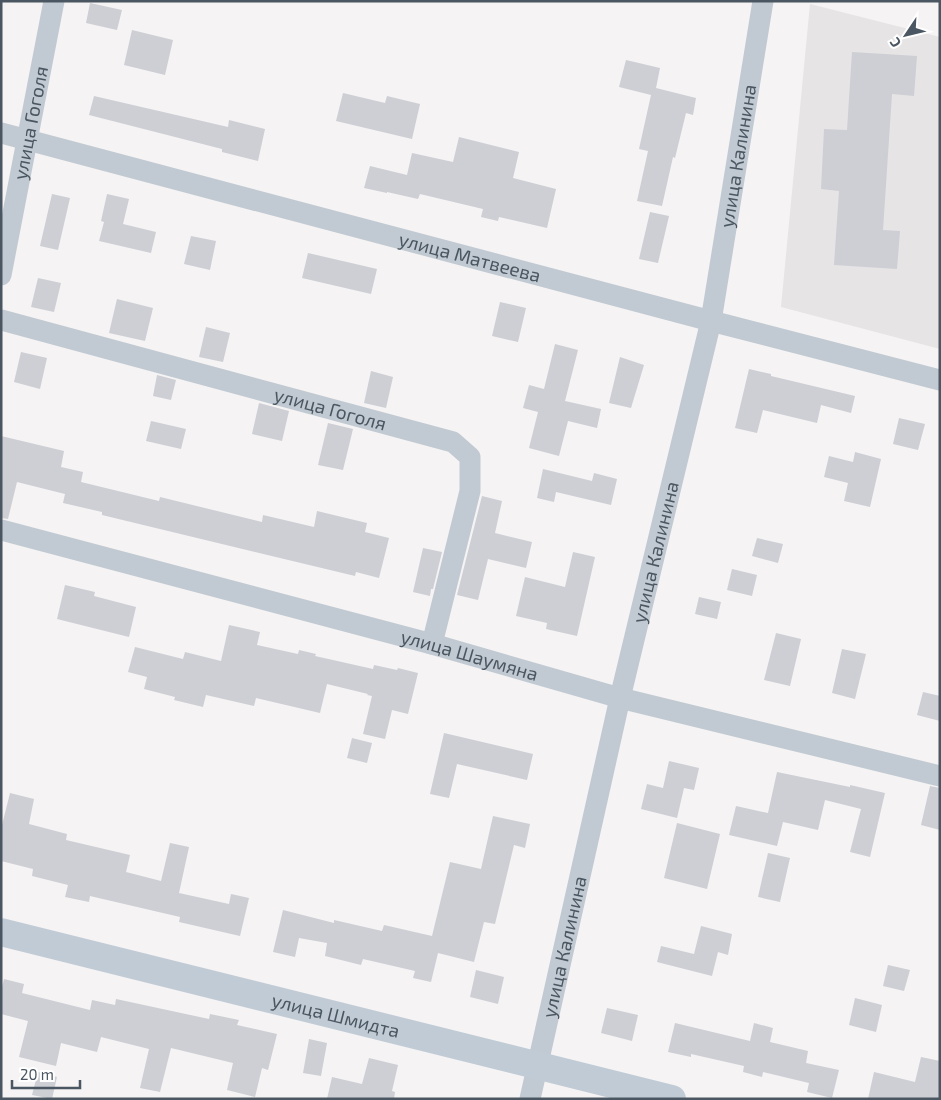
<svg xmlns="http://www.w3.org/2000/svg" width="941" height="1100" viewBox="0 0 941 1100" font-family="'Exo 2',sans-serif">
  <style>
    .education { fill: #e6e4e5 }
    .building { fill: #cdcfd5 }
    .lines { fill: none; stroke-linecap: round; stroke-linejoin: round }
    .street { stroke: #c1cad2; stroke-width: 21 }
    .secondary { stroke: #c1cbd6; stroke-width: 28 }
    .labels { text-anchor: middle; stroke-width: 5; stroke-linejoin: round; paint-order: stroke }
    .street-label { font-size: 19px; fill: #4a5661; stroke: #fff }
  </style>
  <rect width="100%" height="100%" fill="#f5f3f3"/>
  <!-- education -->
  <polygon class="education" points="810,4 940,37 940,349 781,307"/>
  <!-- building -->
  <g class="building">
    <polygon points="90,3 122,10 117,30 86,23"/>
    <polygon points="132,30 173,40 165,75 124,65"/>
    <polygon points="852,52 917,56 914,96 892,94 883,230 900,231 897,269 834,265 839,191 821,189 824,129 847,130"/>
    <polygon points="626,60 660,68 656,88 696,98 693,115 686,113 675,158 673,157 662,206 637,201 648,151 639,149 651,95 619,87"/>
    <polygon points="343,93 385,103 387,96 420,104 412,139 336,121"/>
    <polygon points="94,96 228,127 229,120 265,129 258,161 222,152 222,149 89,115"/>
    <polygon points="459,137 519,152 513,178 556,189 547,228 499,217 498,221 481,217 483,209 420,194 418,199 387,192 387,193 364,188 370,166 407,175 412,153 453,162"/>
    <polygon points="52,194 70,198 58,250 40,246"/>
    <polygon points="107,194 129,199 123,224 156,232 151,253 99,241 104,222 101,221"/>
    <polygon points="650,212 669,216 658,263 639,259"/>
    <polygon points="191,236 216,241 210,270 184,264"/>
    <polygon points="308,253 377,269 371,294 302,278"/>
    <polygon points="38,278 61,283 54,312 31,307"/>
    <polygon points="117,299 153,308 145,341 109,333"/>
    <polygon points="500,302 526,308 518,342 492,336"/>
    <polygon points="206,327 230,333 223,362 199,357"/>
    <polygon points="555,344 578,350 565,401 601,409 597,428 568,421 559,456 529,448 538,412 523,408 529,385 544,389"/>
    <polygon points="21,352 47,358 40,389 14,382"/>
    <polygon points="620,357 644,365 631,408 609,403"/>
    <polygon points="749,369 771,374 771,376 855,396 851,413 821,405 817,423 763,410 757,433 735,428"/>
    <polygon points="371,371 393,377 386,408 364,403"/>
    <polygon points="157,375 176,380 171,400 153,396"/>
    <polygon points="259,403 289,411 282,441 252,434"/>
    <polygon points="899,418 925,424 918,450 893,444"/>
    <polygon points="151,421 186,429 181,449 146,441"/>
    <polygon points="328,423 353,429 343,470 318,465"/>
    <polygon points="1,436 64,451 61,467 83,472 81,482 159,501 160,497 262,522 263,515 314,527 317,511 367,523 365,532 389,538 379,578 356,572 355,576 102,515 102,512 63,503 65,494 17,482 8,519 1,518"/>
    <polygon points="855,452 881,459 870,507 844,501 848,483 824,477 829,456 853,462"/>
    <polygon points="543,469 592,481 594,473 617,479 611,505 556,492 554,502 537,498"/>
    <polygon points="482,496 502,501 495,533 532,542 526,568 488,559 478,600 457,595"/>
    <polygon points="757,538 783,544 778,563 752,556"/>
    <polygon points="423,548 442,552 433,589 431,589 430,596 413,592"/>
    <polygon points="573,552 595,557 577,636 546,629 547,623 516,616 525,577 565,587"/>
    <polygon points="732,569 757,575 752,596 727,590"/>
    <polygon points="65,585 95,592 94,596 136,607 129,637 57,619"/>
    <polygon points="699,597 721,602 717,619 695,614"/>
    <polygon points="229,625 260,632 257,645 298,654 299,650 316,654 315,656 373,669 374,665 397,670 398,668 418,673 408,714 392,710 385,739 363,734 372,696 367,695 368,694 327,684 320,713 256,698 254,706 206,695 203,707 174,700 175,697 144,689 147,677 128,672 135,647 183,659 185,652 221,661"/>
    <polygon points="776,633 801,639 790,686 764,680"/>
    <polygon points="842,649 866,654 855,699 832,693"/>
    <polygon points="923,692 940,696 940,721 917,715"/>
    <polygon points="444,733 533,754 527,780 457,764 449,798 430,794"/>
    <polygon points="352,738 372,743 367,763 347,758"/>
    <polygon points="669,761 699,768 694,790 684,788 677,818 641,809 647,784 663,788"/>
    <polygon points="777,772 850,787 850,785 885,793 870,857 850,852 861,809 825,800 818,830 783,822 777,846 729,835 736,806 768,813"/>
    <polygon points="930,786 940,788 940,830 921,825"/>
    <polygon points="10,793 34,799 29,824 67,834 66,840 130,855 126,872 161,881 170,843 189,847 179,893 229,904 231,894 249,898 240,936 179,922 180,917 90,896 89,902 65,897 68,885 32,876 33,869 1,861 1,829"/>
    <polygon points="493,816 530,824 525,848 514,845 495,924 484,922 474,962 438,953 431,982 413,978 415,971 363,959 361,965 325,956 327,943 299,938 295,957 273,952 283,910 334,923 334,920 382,931 384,925 432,936 450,862 481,869"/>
    <polygon points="677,823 720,834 707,889 664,878"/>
    <polygon points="768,853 790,858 780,902 758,897"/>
    <polygon points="701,926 732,934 728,955 718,952 712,976 657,962 661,946 694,954"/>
    <polygon points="888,965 910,970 904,991 883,986"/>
    <polygon points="476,970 504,977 498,1004 470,997"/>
    <polygon points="4,979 24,984 22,993 90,1010 92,1000 115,1005 116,999 209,1019 210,1014 239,1020 237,1025 277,1034 268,1070 262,1068 255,1097 227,1090 233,1063 171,1048 160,1092 140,1088 149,1049 101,1037 97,1052 61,1043 56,1066 19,1057 28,1021 1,1014 1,991"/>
    <polygon points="855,998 882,1005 876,1032 849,1025"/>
    <polygon points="607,1008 638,1015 632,1041 601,1033"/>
    <polygon points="675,1023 750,1041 754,1023 773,1028 770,1042 808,1051 806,1063 839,1070 832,1098 807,1092 809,1083 763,1072 762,1077 743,1072 744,1066 691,1054 691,1057 668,1052"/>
    <polygon points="309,1039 327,1043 321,1076 303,1073"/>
    <polygon points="921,1057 940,1061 940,1099 868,1099 874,1072 915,1082"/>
    <polygon points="369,1058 398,1065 392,1091 395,1092 394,1099 327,1099 332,1077 362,1084"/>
    <polygon points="38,1072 57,1077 52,1099 32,1095"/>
  </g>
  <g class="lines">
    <!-- street -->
    <g class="street">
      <path id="s1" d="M1 133 711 321 940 380"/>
      <path id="s2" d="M1 275 54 1"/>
      <path id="s3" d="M1 320 453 442 470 457V491L432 644"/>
      <path id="s4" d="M1 530 432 644 620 698 940 776"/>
      <path id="s5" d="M530 1099 620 698 711 321 763 1"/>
    </g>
    <!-- secondary -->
    <path class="secondary" id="s6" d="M1 932 672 1099"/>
  </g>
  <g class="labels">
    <!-- street labels -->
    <g class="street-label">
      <text dy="7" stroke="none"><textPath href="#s2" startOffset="155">улица Гоголя</textPath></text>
      <text dy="7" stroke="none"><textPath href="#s5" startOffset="966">улица Калинина</textPath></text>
      <text dy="7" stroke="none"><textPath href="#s1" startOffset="485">улица Матвеева</textPath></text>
      <text dy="7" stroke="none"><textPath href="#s3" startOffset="341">улица Гоголя</textPath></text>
      <text dy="7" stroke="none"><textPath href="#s5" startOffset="561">улица Калинина</textPath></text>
      <text dy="7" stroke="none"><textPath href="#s4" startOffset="485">улица Шаумяна</textPath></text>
      <text dy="7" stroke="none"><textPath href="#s5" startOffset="156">улица Калинина</textPath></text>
      <text dy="7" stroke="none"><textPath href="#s6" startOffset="345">улица Шмидта</textPath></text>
    </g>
  </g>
  <!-- border -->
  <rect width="941" height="1100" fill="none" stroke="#4a5661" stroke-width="5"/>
  <!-- north arrow -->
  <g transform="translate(906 35) rotate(235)" stroke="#ffffff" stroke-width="4" paint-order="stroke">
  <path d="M0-4L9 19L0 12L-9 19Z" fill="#4a5661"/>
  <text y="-8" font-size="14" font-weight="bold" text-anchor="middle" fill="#4a5661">С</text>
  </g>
  <!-- scale -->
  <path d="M12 1080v8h68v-8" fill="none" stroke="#4a5661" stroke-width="2.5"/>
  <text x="20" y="1080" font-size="15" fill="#4a5661" stroke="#ffffff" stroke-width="4" paint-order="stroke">20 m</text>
</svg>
